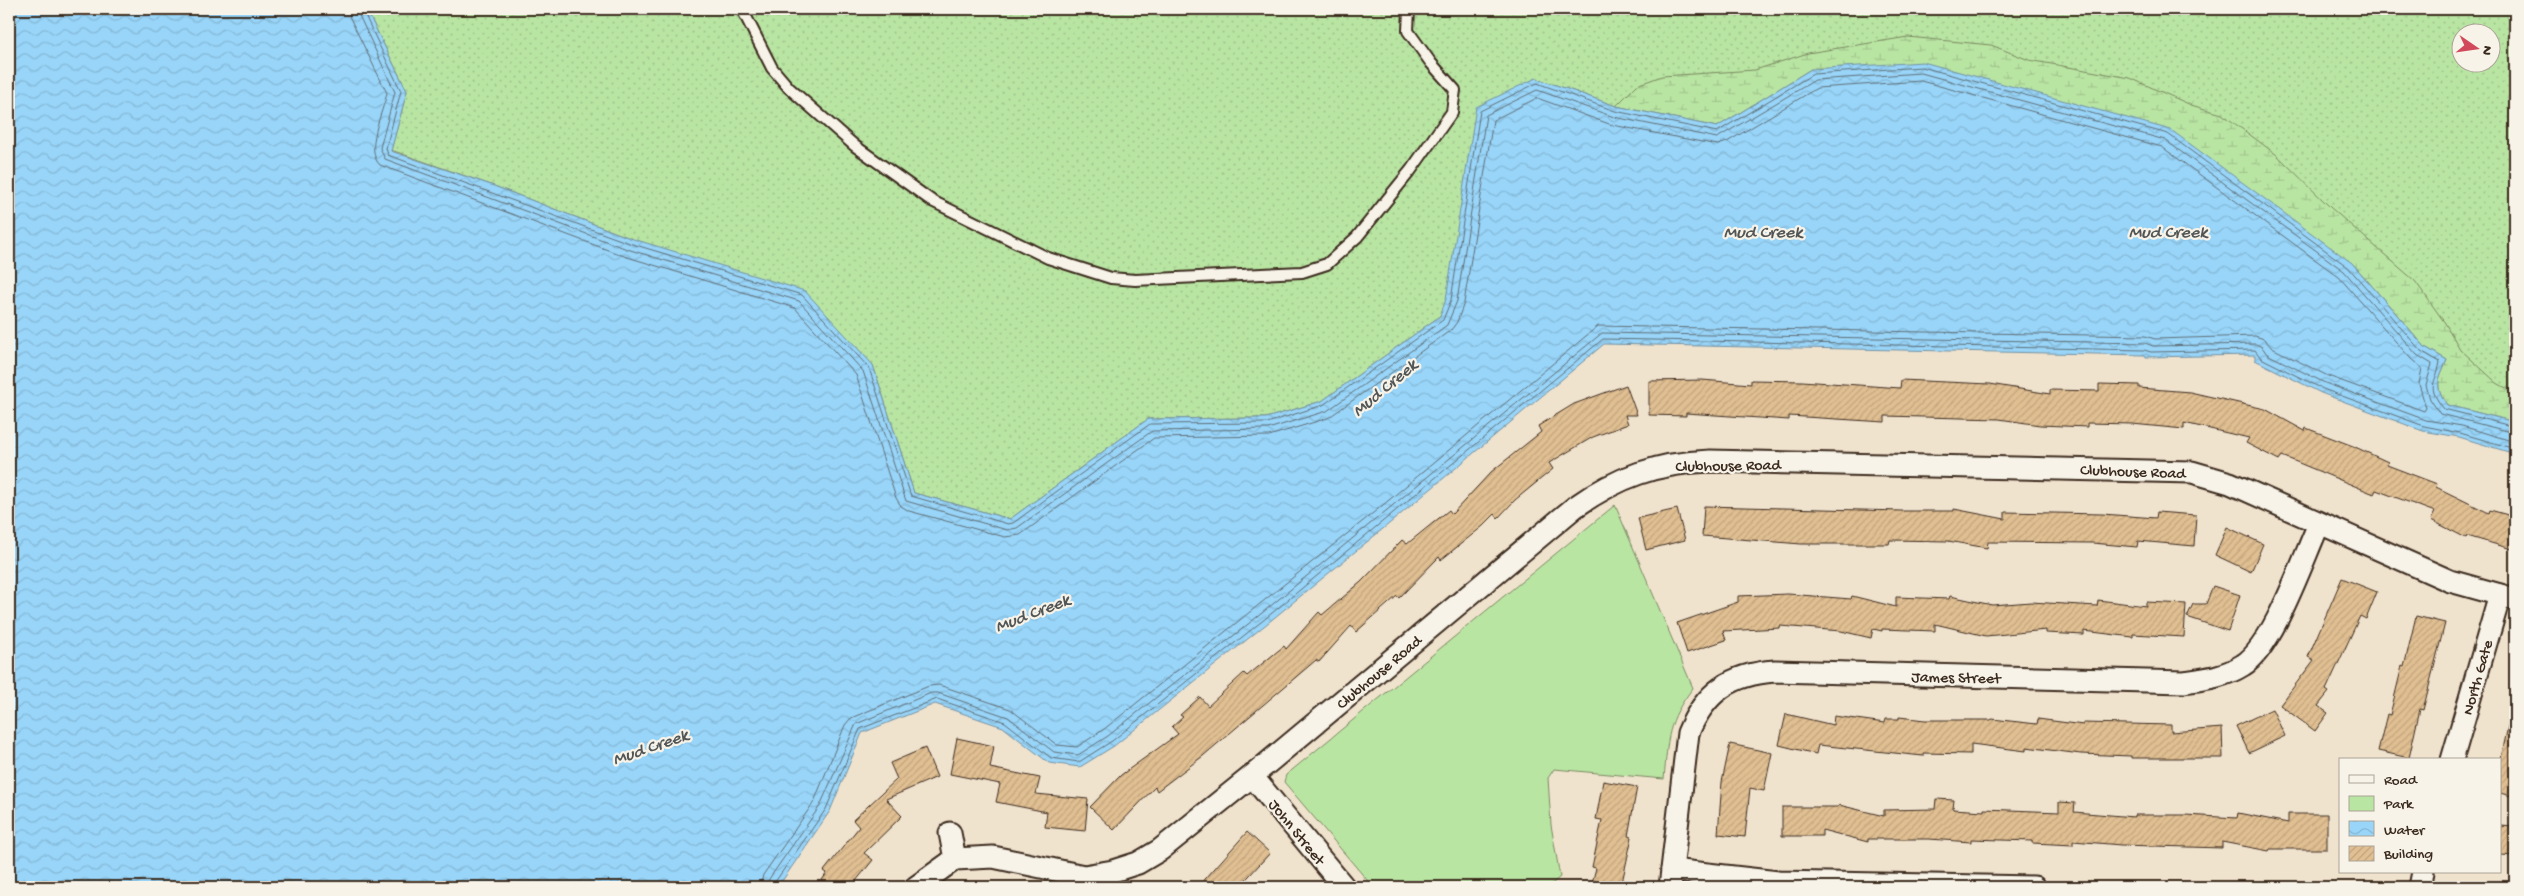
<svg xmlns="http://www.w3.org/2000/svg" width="2524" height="896" viewBox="0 0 2524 896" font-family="'Gochi Hand',sans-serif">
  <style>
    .grass { fill: url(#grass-dots); stroke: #7a8860; fill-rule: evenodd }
    .wetland { fill: url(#wetland-marsh); stroke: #7a8860 }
    .park { fill: #b9e5a3; stroke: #7a8860 }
    .water { fill: url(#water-waves); stroke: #7391a1 }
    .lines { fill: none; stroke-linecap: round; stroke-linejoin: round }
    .shore { stroke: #606e76; stroke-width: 1 }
    .building { fill: url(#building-hatch); stroke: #3b2a1e }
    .lane-casing { stroke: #3b2a1e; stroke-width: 14 }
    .street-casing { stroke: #3b2a1e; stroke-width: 25 }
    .lane { stroke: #f7f3e8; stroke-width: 10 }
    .street { stroke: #f7f3e8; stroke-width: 21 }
    .labels { text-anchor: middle; stroke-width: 4.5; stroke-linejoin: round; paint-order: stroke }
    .street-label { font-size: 16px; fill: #3b2a1e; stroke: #f7f3e8 }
    .water-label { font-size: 18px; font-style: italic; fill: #525555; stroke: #f7f3e8 }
  </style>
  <defs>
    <pattern id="grass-dots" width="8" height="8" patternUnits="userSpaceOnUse" patternTransform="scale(1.25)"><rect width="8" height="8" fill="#b9e5a3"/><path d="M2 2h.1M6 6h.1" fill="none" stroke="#a0c58c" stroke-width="1.8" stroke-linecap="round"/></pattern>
    <pattern id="wetland-marsh" width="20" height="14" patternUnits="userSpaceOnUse" patternTransform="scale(1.25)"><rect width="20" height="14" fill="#b9e5a3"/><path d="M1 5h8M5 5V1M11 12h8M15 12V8" fill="none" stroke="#a0c58c"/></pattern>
    <pattern id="water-waves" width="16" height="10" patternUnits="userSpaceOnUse" patternTransform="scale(1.25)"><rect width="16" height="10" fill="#98d5f9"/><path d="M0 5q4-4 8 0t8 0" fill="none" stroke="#84b7d5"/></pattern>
    <pattern id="building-hatch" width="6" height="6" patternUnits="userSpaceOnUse" patternTransform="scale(1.25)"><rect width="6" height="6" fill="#e0bf92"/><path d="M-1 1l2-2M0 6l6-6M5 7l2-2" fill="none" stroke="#c1a47d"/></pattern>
  </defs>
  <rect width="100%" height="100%" fill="#f0e3ce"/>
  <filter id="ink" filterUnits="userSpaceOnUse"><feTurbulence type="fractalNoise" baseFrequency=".02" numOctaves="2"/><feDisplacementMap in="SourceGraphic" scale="10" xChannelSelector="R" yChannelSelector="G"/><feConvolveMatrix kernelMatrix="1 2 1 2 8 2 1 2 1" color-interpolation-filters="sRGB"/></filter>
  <g filter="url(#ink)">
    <!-- grass -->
    <path class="grass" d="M366 9H2515V400L1616 106 1536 78 1440 316 1322 401 1266 418 1148 419 1010 519 914 493 873 365 630 238 494 186 391 150 407 91ZM2462 32H2492V62H2462Z"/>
    <!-- wetland -->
    <path class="wetland" d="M1908 37 1991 45 2029 60 2130 78 2191 105 2222 114 2277 155 2331 208 2415 281 2445 323 2460 349 2497 383 2515 393V422L2447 405C2434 385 2438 380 2447 360L2425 347 2352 263 1811 69 1717 127 1616 106 1637 85 1662 76 1755 70 1808 53Z"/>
    <!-- park -->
    <path class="park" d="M1615 505 1693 688C1667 721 1668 738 1664 779L1554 769 1548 778 1551 825 1560 877 1548 887H1373L1284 782 1286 775Z"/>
    <!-- water -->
    <path class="water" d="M9 9H366L407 91 391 151 494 186 630 238 805 291 873 365 914 493 1010 519 1148 419 1266 418 1322 401 1440 316 1446 299 1476 107 1536 78 1616 106 1717 127 1811 69 1923 62 2171 130 2352 263 2425 347 2447 360C2438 380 2434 385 2447 405L2515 422V454L2459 437 2423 431 2321 393 2255 360V355L2146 357 2145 355 1604 344 1395 519 1269 622 1114 746 1080 767 1049 763 1003 727 935 704 862 733 830 811 778 887H9Z"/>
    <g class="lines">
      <!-- shore -->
      <g class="shore">
        <path d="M348 9 350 18 387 93C383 112 364 150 380 165L624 256 795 308 856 375 896 498 901 506 909 511 1005 537 1020 535 1154 438 1269 436 1328 418 1451 330 1457 322 1464 303 1493 120 1537 98 1612 125 1718 145 1727 142 1817 88 1921 81 2162 147 2339 277 2411 359 2422 368 2419 384 2426 408 2424 411 2328 376 2272 348 2264 339 2255 336 2155 339 2145 336 1598 326 1383 505 1103 730 1077 747 1057 745 1010 709 939 685 929 686 851 718 845 725 814 802 763 875 760 887"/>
        <polyline points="356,9 395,92 380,148 385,159 627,249 799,301 863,371 906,501 1007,530 1017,528 1152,431 1268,429 1327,411 1447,325 1457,301 1486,115 1537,90 1614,117 1717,138 1815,80 1921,73 2165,140 2344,271 2417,355 2432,364 2426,385 2430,399 2440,414 2515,433"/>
        <path d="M362 9 401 91 386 148 388 155 629 243 802 295 869 368 911 496 1008 524 1013 523 1150 424 1267 423 1323 405 1443 320 1451 300 1480 111 1537 83 1615 111 1717 132 1813 74 1922 67 2168 134 2348 267 2421 351 2440 362C2436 385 2425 385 2444 409L2515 427"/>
        <polyline points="768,887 769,879 820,806 856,724 931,693 938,693 1008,717 1054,752 1078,755 1108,736 1262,613 1602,333 2145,343 2153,346 2256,344 2262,347 2267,354 2325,383 2426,420 2462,426 2515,442"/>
        <polyline points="774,887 775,882 826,809 860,729 937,699 1005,722 1051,758 1079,762 1112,741 1266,618 1603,339 2144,350 2151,352 2255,350 2261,358 2323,389 2424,426 2460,433 2515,449"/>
      </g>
    </g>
    <!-- building -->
    <g class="building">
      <polygon points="1702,380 1751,384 1751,380 1802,381 1900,388 1901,380 1990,384 2050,394 2050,390 2099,391 2099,384 2139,385 2139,388 2190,392 2265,409 2305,431 2306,428 2353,446 2388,462 2387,465 2437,484 2436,487 2489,513 2490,510 2515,517 2515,550 2467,536 2466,538 2431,520 2435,512 2376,490 2374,494 2282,456 2279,460 2246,443 2249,438 2184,423 2184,429 2132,424 2087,423 2087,427 2040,425 1999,419 1885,416 1885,422 1789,416 1789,420 1686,413 1686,416 1649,415 1649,381"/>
      <polygon points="1626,385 1637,415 1625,415 1628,424 1593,437 1549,463 1553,469 1515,500 1498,518 1495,514 1483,526 1441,560 1439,557 1399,598 1397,596 1356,632 1351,626 1319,662 1316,660 1203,756 1157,791 1155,787 1114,830 1090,807 1121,775 1178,734 1172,727 1183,717 1180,715 1200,697 1208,706 1244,673 1247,676 1284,646 1286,649 1319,612 1322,615 1361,582 1402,540 1407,544 1449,510 1452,514 1491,472 1541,432 1538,426 1574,404"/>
      <polygon points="1704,506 1901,511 1954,511 1954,509 2005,519 2005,512 2102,514 2156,518 2157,512 2196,515 2194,546 2138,541 2137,547 2092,543 1988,542 1987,548 1948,541 1890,540 1889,544 1801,544 1702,536"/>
      <polygon points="1677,509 1685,540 1646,550 1638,518"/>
      <polygon points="2227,527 2263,544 2251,572 2215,555"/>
      <polygon points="2342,578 2377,592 2366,619 2360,616 2326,690 2329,692 2318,706 2328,713 2315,731 2280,705 2314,660 2308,657"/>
      <polygon points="2213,586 2240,595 2228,631 2187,617 2193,604 2206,604"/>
      <polygon points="1788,594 1851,599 1852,596 1896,607 1896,597 1949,599 1950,596 1992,605 2031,602 2097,606 2098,600 2146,606 2146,602 2186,604 2184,637 2133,634 2133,637 2084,631 2084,635 2046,633 2046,630 1986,636 1935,624 1935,631 1882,629 1882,631 1873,629 1871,638 1841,631 1780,626 1780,628 1723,631 1726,640 1687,653 1677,623 1738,602 1738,596"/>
      <polygon points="2416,616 2445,623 2423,710 2420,709 2409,758 2378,751 2387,714 2390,715 2402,666 2404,667"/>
      <polygon points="2272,709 2285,736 2249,753 2236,726"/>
      <polygon points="1786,714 1833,725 1834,716 1885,723 1886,719 1899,719 1899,717 1925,720 1991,720 1992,719 2037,724 2038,719 2083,725 2083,723 2171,725 2171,732 2222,728 2223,758 2131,758 2131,756 2081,754 2026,747 2026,751 1971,744 1971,754 1923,753 1923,756 1818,745 1816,754 1779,745"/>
      <polygon points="2509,722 2515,723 2515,797 2500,793 2500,762"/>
      <polygon points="957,738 994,746 990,768 1040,778 1036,794 1088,799 1085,831 1045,827 1047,812 996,802 1000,784 950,774"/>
      <polygon points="1730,744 1772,753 1764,791 1750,788 1745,837 1718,834 1722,782"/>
      <polygon points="925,748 937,777 886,799 902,816 864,853 873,860 851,887 817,887 827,873 824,871 859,827 853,820 897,779 890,763"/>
      <polygon points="1603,781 1637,787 1628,836 1632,837 1621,887 1591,887 1596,868 1592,867 1602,820 1596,819"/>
      <polygon points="1936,799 1954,800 1953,809 1984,811 1984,809 2059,812 2059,802 2075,803 2074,812 2134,817 2134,815 2185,815 2237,818 2238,813 2288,823 2288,814 2327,814 2327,849 2270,849 2269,851 2222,842 2222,848 2121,845 2073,841 2073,845 2032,843 2032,841 1971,839 1971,842 1929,839 1868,839 1868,842 1822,830 1822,836 1782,836 1782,807 1838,807 1839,805 1884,816 1884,810 1935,809"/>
      <polygon points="2500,826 2515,827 2515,856 2500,855"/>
      <polygon points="1247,832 1270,853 1239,887 1198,887"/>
    </g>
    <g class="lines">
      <defs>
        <polyline id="lane" points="742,9 772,68 789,88 855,146 932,201 1048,258 1111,278 1135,280 1302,272 1327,264 1357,237 1411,170 1452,112 1455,90 1431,63 1408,31 1409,9"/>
        <g id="street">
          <polyline points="2452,760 2500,595"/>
          <polyline points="1252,776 1344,887"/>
          <polyline points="950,833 955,859"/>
          <polyline points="1672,870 1778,882 2034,887"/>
          <path d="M916 887 955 859 993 857 1084 876 1113 871 1138 863 1160 850 1252 776 1575 507C1618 477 1656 463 1710 461L2192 472 2230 483 2450 581 2515 599"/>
          <path d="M1670 887 1688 733C1705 692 1731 674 1775 671L2184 682C2205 679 2224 677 2243 665 2273 647 2303 559 2319 524"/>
          <polyline points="2420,887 2423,872"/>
        </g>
      </defs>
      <!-- lane casing -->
      <use href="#lane" class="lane-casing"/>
      <!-- street casing -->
      <use href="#street" class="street-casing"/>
      <!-- lane -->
      <use href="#lane" class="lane"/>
      <!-- street -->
      <use href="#street" class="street"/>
    </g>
  </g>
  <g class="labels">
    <!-- street labels -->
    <g class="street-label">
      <text transform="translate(1728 464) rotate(-1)" y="6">Clubhouse Road</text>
      <text transform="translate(2133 470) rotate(2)" y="6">Clubhouse Road</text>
      <text transform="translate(1378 671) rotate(-40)" y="6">Clubhouse Road</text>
      <text transform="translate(1956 676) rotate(1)" y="6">James Street</text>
      <text transform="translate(2476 677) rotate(-74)" y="6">North Gate</text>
      <text transform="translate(1298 831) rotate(51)" y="6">John Street</text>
    </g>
    <!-- water labels -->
    <g class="water-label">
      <text x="1763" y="237">Mud Creek</text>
      <text x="2168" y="237">Mud Creek</text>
      <text transform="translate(1384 387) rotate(-40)" y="6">Mud Creek</text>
      <text transform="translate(1032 612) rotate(-21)" y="6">Mud Creek</text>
      <text transform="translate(650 746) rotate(-19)" y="6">Mud Creek</text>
    </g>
  </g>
  <!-- margin -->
  <rect width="2524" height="896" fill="none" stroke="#f7f3e8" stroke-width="30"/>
  <rect x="15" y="15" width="2494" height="866" fill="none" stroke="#3b2a1e" stroke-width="2" filter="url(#ink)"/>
  <!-- legend -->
  <rect x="2339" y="758" width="162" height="115" fill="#f7f3e8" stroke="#aca397"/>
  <rect x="2349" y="775" width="25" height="8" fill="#f7f3e8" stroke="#aca397"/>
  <text x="2384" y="784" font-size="15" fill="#3b2a1e">Road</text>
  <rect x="2349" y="796" width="25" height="15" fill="#b9e5a3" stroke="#aca397"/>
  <text x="2384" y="808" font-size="15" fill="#3b2a1e">Park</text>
  <rect x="2349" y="821" width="25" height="15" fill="url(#water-waves)" stroke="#aca397"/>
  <text x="2384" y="834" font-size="15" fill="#3b2a1e">Water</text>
  <rect x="2349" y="846" width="25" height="15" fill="url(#building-hatch)" stroke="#aca397"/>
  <text x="2384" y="858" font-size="15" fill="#3b2a1e">Building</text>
  <!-- north arrow -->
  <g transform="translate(2476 48) rotate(103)"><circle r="24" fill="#f7f3e8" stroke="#aca397"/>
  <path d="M0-4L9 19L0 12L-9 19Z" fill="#d1495b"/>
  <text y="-8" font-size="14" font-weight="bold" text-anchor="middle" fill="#3b2a1e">N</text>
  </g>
</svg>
